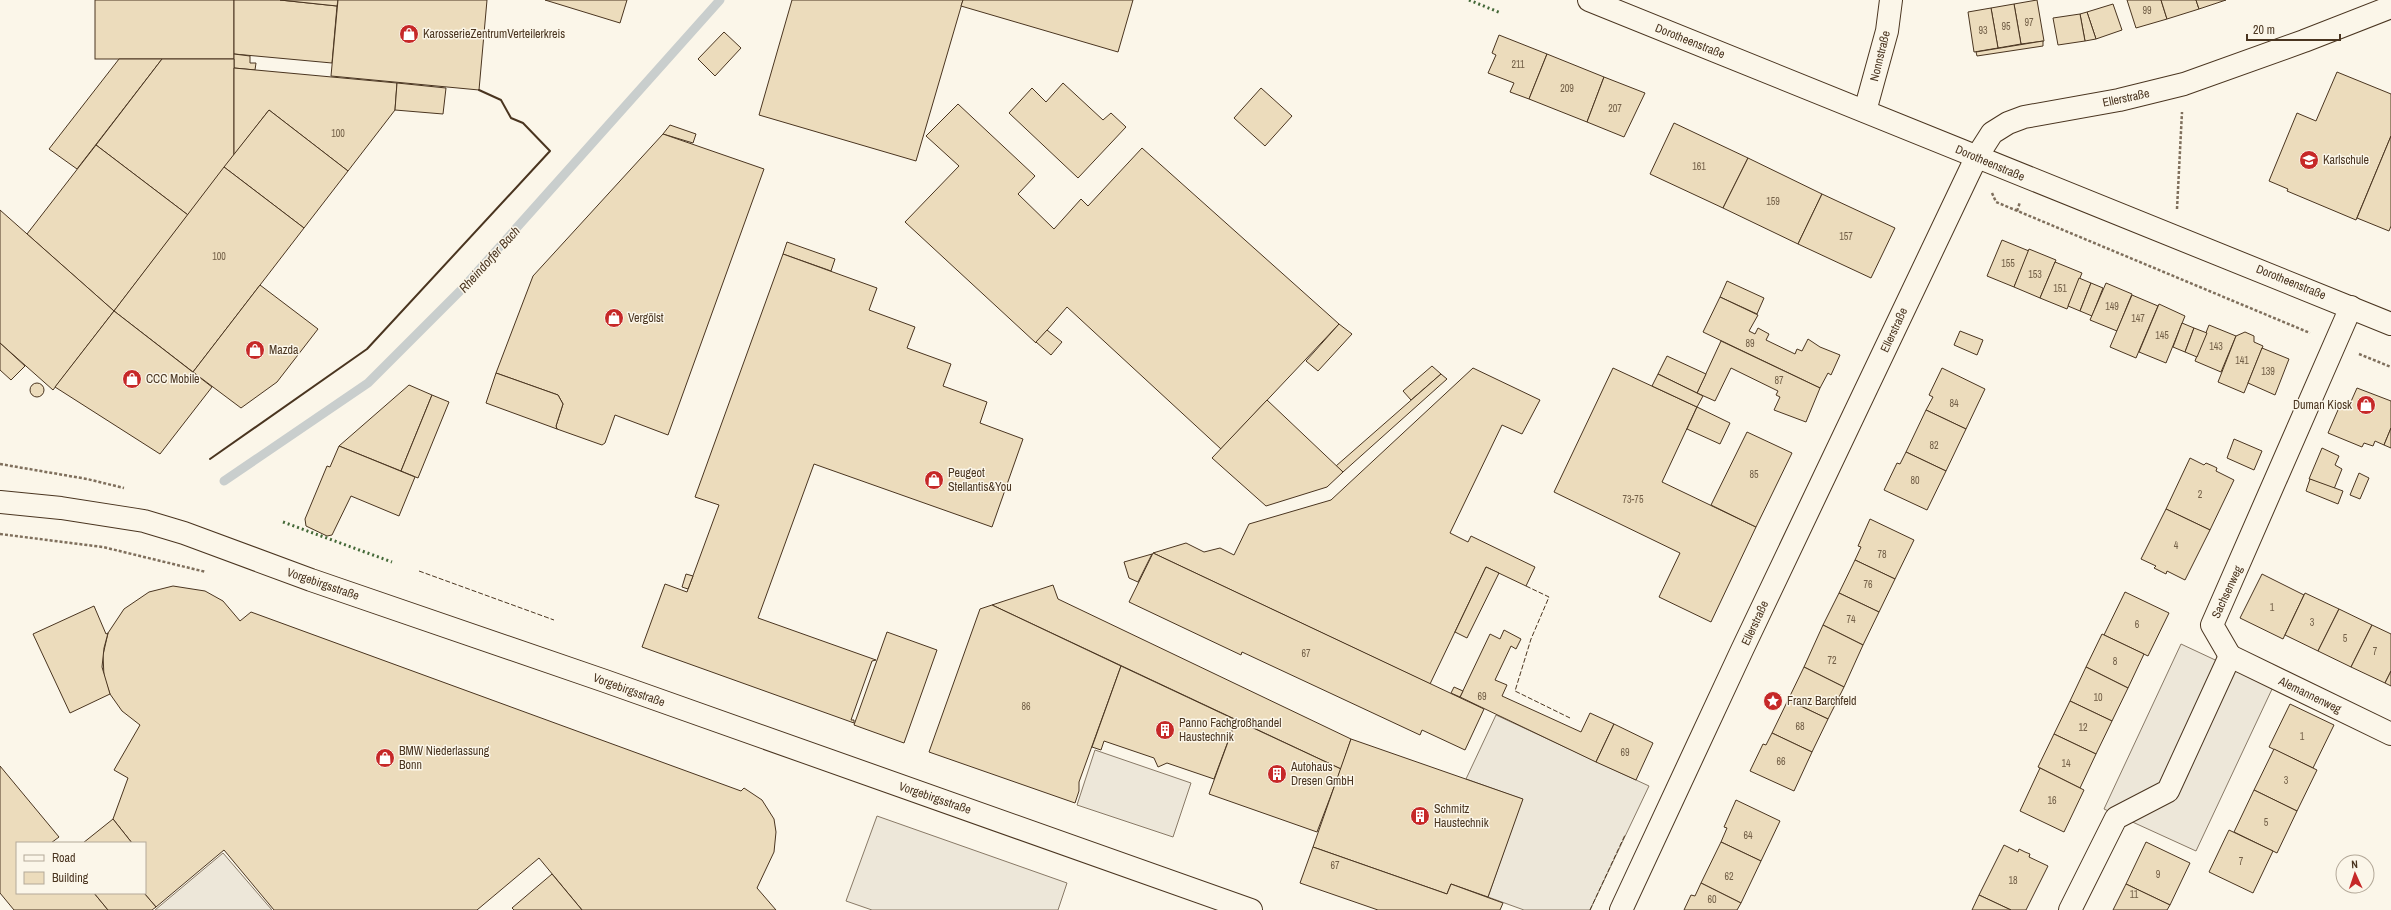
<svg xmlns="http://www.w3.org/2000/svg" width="2391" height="910" viewBox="0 0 2391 910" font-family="'Archivo Narrow',sans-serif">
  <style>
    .parking { fill: #ede7d9; stroke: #887966 }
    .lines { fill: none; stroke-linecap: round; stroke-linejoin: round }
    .stream { stroke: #c9cecd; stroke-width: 9 }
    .building { fill: #ecdcbc; stroke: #4a3520 }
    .street-casing { stroke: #4a3520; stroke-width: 24 }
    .secondary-casing { stroke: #4a3520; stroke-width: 24 }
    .path { stroke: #7f6f5c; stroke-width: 2.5; stroke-dasharray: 3 2; stroke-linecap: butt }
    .street { stroke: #fbf6e9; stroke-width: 22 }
    .secondary { stroke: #fbf6e9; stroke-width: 22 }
    .hedge { stroke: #436837; stroke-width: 3; stroke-dasharray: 2 3; stroke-linecap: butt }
    .fence { stroke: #4a3520; stroke-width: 1; stroke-dasharray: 5 2; stroke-linecap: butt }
    .wall { stroke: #4a3520; stroke-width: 2 }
    .labels { text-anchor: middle; stroke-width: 3; stroke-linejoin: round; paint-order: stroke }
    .number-label { font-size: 10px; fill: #725f47 }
    .poi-label { font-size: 12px; fill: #4a3520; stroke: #fbf6e9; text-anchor: start }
    .street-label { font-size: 12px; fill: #4a3520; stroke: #fbf6e9 }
    .water-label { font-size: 13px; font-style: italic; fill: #4a3520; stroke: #fbf6e9 }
  </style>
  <rect width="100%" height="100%" fill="#fbf6e9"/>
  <!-- parking -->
  <g class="parking">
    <polygon points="2181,644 2273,687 2196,851 2104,809"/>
    <polygon points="1496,715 1649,786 1590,910 1524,910 1488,897 1522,799 1466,779"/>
    <polygon points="1095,750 1191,783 1173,837 1077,805"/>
    <polygon points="877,816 1067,883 1058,910 872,910 846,901"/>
    <polygon points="223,853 272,910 155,910"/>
  </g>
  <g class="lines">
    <!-- stream -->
    <polyline class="stream" points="224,481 368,383 461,290 720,0"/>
  </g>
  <!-- building -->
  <g class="building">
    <rect x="95" y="0" width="139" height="59"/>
    <polygon points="234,0 280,0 337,6 332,63 234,54"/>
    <polygon points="280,0 338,0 337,6"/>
    <polygon points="338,0 487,0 479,90 331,76"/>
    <polygon points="545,0 627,0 620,23"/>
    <polygon points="792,0 963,0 916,161 759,115"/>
    <polygon points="963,0 1133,0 1118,52 961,6"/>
    <polygon points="2037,0 2044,41 2021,44 2014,4"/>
    <polygon points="2127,0 2161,0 2167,19 2136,28"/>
    <polygon points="2161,0 2196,0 2199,9 2167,19"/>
    <polygon points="2196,0 2226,0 2199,9"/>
    <polygon points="2014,4 2021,44 1998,48 1991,8"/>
    <polygon points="2113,4 2122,30 2096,39 2087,12"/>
    <polygon points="1991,8 1998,48 1974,52 1968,12"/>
    <polygon points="2087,12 2096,39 2085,41 2080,14"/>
    <polygon points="2080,14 2085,41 2058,45 2053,18"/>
    <polygon points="724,32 741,48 715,76 698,59"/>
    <polygon points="1499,35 1547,54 1529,99 1510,92 1514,83 1488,73 1496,55 1492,53"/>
    <polygon points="2043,41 2043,46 1977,56 1976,52"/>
    <polygon points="234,54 250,56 250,63 256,63 255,70 234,68"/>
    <polygon points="1547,54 1604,77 1587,122 1529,99"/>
    <polygon points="119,59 162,59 77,169 49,149"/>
    <polygon points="162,59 234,59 234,155 188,215 96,145"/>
    <polygon points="234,68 397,83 395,110 348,171 269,110 234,155"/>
    <polygon points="2337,72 2391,94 2391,136 2356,220 2287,191 2288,189 2269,181 2297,113 2316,121"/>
    <polygon points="1604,77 1645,93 1624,137 1587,122"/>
    <polygon points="397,83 446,88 443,114 395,110"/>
    <polygon points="1063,83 1103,120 1111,113 1126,127 1078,178 1009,113 1032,88 1046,102"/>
    <polygon points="1261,88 1292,116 1265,146 1234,118"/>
    <polygon points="958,104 1035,176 1018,194 1054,229 1081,199 1088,206 1142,148 1339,324 1221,449 1067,307 1036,343 905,222 959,166 926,136"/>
    <polygon points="269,110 348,171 304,228 224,167"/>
    <polygon points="1674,123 1748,158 1723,208 1650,174"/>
    <polygon points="670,125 696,134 693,143 663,134"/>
    <polygon points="663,134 764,169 668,435 615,415 605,443 602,445 557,429 556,426 563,404 558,395 496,373 533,276"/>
    <polygon points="2391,136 2391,226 2389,231 2357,218"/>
    <polygon points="96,145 188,215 114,311 27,234"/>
    <polygon points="1748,158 1822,194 1798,244 1723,208"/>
    <polygon points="224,167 304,228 193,372 114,311"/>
    <polygon points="1822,194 1895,228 1871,278 1798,244"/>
    <polygon points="0,210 114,311 53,390 0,343"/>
    <polygon points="2002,240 2029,251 2014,287 1987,276"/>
    <polygon points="787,242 835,259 831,271 783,254"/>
    <polygon points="2029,249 2056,260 2040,298 2014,287"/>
    <polygon points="783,254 877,288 869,310 915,327 907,348 951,364 943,386 987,402 980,423 1023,439 992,527 814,464 758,618 876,660 872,661 851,720 854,720 854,723 642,647 665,584 687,592 719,505 695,497"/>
    <polygon points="2055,262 2082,273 2067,309 2040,298"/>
    <polygon points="2079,278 2091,283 2080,311 2068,306"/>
    <polygon points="1727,281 1764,298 1757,314 1720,297"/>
    <polygon points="2091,283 2103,288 2092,316 2080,311"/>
    <polygon points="2106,283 2132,294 2117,331 2090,320"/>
    <polygon points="260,285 318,329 277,382 241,408 193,372"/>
    <polygon points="2132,295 2158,306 2136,358 2110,347"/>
    <polygon points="1720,297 1758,315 1749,331 1755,334 1758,328 1769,334 1766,340 1795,354 1797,349 1802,351 1808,339 1820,347 1840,355 1831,375 1828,373 1820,388 1703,332"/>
    <polygon points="2159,304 2185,316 2166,363 2139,352"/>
    <polygon points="114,311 212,387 160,454 55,387"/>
    <polygon points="2182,323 2194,328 2185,352 2173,347"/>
    <polygon points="1339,324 1352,334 1318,371 1306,361"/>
    <polygon points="2209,325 2236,336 2221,372 2195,361"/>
    <polygon points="2194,328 2207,333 2197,357 2185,352"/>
    <polygon points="1047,330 1062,342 1051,355 1036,342"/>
    <polygon points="1960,331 1983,340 1977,355 1954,345"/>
    <polygon points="2245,332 2254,336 2254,342 2263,346 2244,393 2218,382 2236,336"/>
    <polygon points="1721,341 1820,388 1806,422 1774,410 1780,397 1776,395 1778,391 1731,368 1715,401 1697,393"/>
    <polygon points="0,343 25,366 11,380 0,370"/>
    <polygon points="2262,348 2289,359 2275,395 2248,383"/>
    <polygon points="1667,356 1706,374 1697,393 1658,374"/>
    <polygon points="1432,366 1441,374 1411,400 1403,391"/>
    <polygon points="1473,368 1540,400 1522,434 1502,425 1450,533 1468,542 1471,536 1535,567 1526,586 1486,567 1430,684 1153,553 1186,543 1204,552 1220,548 1234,555 1249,524 1331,500"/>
    <polygon points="1613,368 1697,407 1662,482 1756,527 1711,622 1659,597 1680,553 1554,492"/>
    <polygon points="1942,368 1985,389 1966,429 1926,410 1933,397 1929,395"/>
    <polygon points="496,373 558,395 563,404 556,426 557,429 486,403"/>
    <polygon points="1441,374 1447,379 1343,472 1336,466"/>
    <polygon points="1658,374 1703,396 1697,407 1652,386"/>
    <circle cx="37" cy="390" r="7"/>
    <polygon points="409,385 432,395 401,471 339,446"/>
    <polygon points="2357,388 2391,401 2391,428 2384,445 2375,441 2373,446 2364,443 2362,447 2328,433 2341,403 2349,406"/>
    <polygon points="432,395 449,402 418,478 401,471"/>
    <polygon points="1267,400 1343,472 1327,487 1266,506 1212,458"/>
    <polygon points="1697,407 1730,423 1720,444 1687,429"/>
    <polygon points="1926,410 1966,429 1946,471 1906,452"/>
    <polygon points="2391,428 2391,448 2384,445"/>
    <polygon points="1747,432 1792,453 1756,527 1711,505"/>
    <polygon points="2234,439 2262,451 2254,470 2227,458"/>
    <polygon points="339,446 415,477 399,516 351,496 332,535 327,536 306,526 305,519 327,466 330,467"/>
    <polygon points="2322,448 2339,456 2335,465 2342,469 2334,489 2309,479"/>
    <polygon points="1906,452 1946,471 1927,510 1884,490 1897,463 1900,464"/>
    <polygon points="2190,458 2204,465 2206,463 2213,466 2217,468 2216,471 2234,480 2210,530 2166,509"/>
    <polygon points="2359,473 2369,478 2360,499 2350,495"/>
    <polygon points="2310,479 2343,491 2338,504 2306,491"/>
    <polygon points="2166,509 2210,530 2185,580 2167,571 2166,574 2154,568 2156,566 2141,559"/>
    <polygon points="1870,519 1914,540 1895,579 1855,560 1861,547 1858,546"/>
    <polygon points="1153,553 1484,709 1465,750 1422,730 1420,735 1242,652 1241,655 1129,602"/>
    <polygon points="1152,554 1138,582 1129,578 1124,562"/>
    <polygon points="1855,560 1895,579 1879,612 1839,593"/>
    <polygon points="1486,567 1499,573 1467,638 1455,632"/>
    <polygon points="686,574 693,576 688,589 682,587"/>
    <polygon points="2262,574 2304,595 2283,639 2240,618"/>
    <polygon points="1053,585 1058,599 1351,739 1341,769 992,605"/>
    <polygon points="173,586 205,591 223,601 240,621 251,612 741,791 744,788 762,800 774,819 776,832 774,852 757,888 776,910 582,910 539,858 477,910 274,910 224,850 156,907 144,893 145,843 132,843 113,819 128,778 114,770 140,725 122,711 110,694 104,677 103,655 108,633 124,609 149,592"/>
    <polygon points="2125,592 2169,613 2148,656 2104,635"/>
    <polygon points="1839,593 1879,612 1863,645 1823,625"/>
    <polygon points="2305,593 2339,609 2318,651 2285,635"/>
    <polygon points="992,605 1121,666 1079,782 1079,791 1075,803 929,752 980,609"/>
    <polygon points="94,606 106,634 108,633 104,648 102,667 110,694 70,713 33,634"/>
    <polygon points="2339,609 2372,625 2351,667 2318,651"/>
    <polygon points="1823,625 1863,645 1844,687 1804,667"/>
    <polygon points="2372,625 2391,634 2391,671 2385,683 2351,667"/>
    <polygon points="1504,630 1521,639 1516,649 1511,646 1495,680 1507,685 1502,696 1581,732 1590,713 1614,724 1596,762 1460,697 1490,634 1500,639"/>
    <polygon points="887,632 937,650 904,743 854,725"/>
    <polygon points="2102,634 2144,654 2128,688 2086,667"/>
    <polygon points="1121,666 1236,720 1214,779 1167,763 1158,767 1154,758 1104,741 1101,750 1092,747"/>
    <polygon points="1804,667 1844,687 1828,719 1788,700"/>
    <polygon points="2086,667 2128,688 2112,721 2070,701"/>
    <polygon points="2391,671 2391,686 2385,683"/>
    <polygon points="1454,687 1463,691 1460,697 1451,693"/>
    <polygon points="1788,700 1828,719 1812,752 1772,733"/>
    <polygon points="2070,701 2112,721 2096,754 2054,734"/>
    <polygon points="2290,704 2334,725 2313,768 2269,747"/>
    <polygon points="1236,720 1341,769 1317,832 1209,794"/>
    <polygon points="1614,724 1653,743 1636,780 1596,762"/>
    <polygon points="1772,733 1812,752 1794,791 1750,771 1763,744 1766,745"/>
    <polygon points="2054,734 2096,754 2080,788 2038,767"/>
    <polygon points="1351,739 1523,799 1488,897 1451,884 1447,894 1313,847"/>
    <polygon points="2274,749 2317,770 2297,811 2254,790"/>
    <polygon points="0,766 59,837 51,843 17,843 17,893 94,893 108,910 14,910 0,893"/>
    <polygon points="2040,768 2084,790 2064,832 2020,811"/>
    <polygon points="2254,790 2297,811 2277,853 2234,832"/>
    <polygon points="1736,800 1780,821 1761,861 1721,842 1727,828 1724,827"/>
    <polygon points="113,819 132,843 83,843"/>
    <polygon points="2229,830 2273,851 2253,893 2209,872"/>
    <polygon points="1721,842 1761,861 1741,903 1701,883"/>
    <polygon points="2146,842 2190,863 2170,905 2126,884"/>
    <polygon points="2004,845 2018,852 2019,849 2025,852 2030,854 2029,857 2048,866 2026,910 2011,910 1979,895"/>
    <polygon points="1313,847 1447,894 1451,884 1503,903 1500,910 1378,910 1300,883"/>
    <polygon points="552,874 582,910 514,910 512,908"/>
    <polygon points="1701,883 1741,903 1737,910 1684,910 1691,895 1695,896"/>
    <polygon points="2126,884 2170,905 2167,910 2113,910"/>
    <polygon points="94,893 144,893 156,907 152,910 108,910"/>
    <polygon points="1979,895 2011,910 1972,910"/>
  </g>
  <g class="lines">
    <defs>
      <g id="street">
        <polyline points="1589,0 2391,324"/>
        <polyline points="1865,111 1887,31 1891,0"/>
        <polyline points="2230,656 2212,625 2351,307"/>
        <polyline points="2230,656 2391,734"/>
        <polyline points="1621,910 1742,650 1976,158 1992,133 2008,123 2024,117 2119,100 2184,84 2304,41 2391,7"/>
        <polyline points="2070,910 2116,818 2168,791 2230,656"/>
      </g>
      <polyline id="secondary" points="0,502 61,508 144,521 184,533 311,580 605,681 1251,910"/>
    </defs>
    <!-- street casing -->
    <use href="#street" class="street-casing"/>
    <!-- secondary casing -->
    <use href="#secondary" class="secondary-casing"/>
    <!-- path -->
    <g class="path">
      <polyline points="1992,193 1996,202 2310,333"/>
      <polyline points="2177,209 2182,112"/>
      <polyline points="2017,211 2020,202"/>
      <polyline points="2359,354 2391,367"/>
      <polyline points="0,464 87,479 124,488"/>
      <polyline points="0,534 103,547 206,572"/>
    </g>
    <!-- street -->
    <use href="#street" class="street"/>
    <!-- secondary -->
    <use href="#secondary" class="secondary"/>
    <!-- hedge -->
    <g class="hedge">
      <polyline points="1469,0 1501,13"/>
      <polyline points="283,522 392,562"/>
    </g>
    <!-- fence -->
    <g class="fence">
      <polyline points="419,571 554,620"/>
      <polyline points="1526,586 1549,597 1531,639 1515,691 1570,718"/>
      <polyline points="1590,910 1625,835"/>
    </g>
    <!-- wall -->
    <polyline class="wall" points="210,459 367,349 550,151 523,123 511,118 501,100 479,90"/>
  </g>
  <!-- icons -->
  <defs>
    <symbol id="shop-disc" viewBox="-11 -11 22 22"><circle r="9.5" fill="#c62828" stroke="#fbf6e9"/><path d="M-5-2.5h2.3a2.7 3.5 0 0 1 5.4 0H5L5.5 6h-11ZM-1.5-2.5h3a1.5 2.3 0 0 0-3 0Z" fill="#fff"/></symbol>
    <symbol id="school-disc" viewBox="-11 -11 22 22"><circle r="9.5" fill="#c62828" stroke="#fbf6e9"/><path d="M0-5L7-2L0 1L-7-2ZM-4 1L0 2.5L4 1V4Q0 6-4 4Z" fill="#fff"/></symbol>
    <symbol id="sight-disc" viewBox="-11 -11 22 22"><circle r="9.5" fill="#c62828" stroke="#fbf6e9"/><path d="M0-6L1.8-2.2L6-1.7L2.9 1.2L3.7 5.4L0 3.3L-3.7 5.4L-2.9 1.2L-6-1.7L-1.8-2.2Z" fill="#fff"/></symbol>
    <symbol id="building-disc" viewBox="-11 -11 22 22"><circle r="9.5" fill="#c62828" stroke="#fbf6e9"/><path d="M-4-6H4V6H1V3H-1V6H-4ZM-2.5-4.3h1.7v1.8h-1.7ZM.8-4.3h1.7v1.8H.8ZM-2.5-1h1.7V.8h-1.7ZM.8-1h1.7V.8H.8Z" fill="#fff"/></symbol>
  </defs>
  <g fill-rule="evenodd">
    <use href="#shop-disc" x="398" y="23" width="22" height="22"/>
    <use href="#school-disc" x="2298" y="149" width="22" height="22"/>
    <use href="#shop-disc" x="603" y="307" width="22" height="22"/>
    <use href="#shop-disc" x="244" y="339" width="22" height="22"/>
    <use href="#shop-disc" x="121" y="368" width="22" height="22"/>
    <use href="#shop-disc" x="2355" y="394" width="22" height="22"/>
    <use href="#shop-disc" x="923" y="469" width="22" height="22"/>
    <use href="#sight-disc" x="1762" y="690" width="22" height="22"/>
    <use href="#building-disc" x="1154" y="719" width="22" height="22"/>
    <use href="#shop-disc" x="374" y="747" width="22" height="22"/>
    <use href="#building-disc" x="1266" y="763" width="22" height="22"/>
    <use href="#building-disc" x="1409" y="805" width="22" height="22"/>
  </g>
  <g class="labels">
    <!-- number labels -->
    <g class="number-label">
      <text x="2147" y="14">99</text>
      <text x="2029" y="26">97</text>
      <text x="2006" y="30">95</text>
      <text x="1983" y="34">93</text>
      <text x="1518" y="68">211</text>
      <text x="1567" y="92">209</text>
      <text x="1615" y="112">207</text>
      <text x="338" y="137">100</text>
      <text x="1699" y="170">161</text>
      <text x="1773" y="205">159</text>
      <text x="1846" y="240">157</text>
      <text x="219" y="260">100</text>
      <text x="2008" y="267">155</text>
      <text x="2035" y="278">153</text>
      <text x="2060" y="292">151</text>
      <text x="2112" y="310">149</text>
      <text x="2138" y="322">147</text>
      <text x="2162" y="339">145</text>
      <text x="1750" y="347">89</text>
      <text x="2216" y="350">143</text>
      <text x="2242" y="364">141</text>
      <text x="2268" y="375">139</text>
      <text x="1779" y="384">87</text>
      <text x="1954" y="407">84</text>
      <text x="1934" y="449">82</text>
      <text x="1754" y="478">85</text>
      <text x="1915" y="484">80</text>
      <text x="2200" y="498">2</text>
      <text x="1633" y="503">73-75</text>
      <text x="2176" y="549">4</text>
      <text x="1882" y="558">78</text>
      <text x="1868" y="588">76</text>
      <text x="2272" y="611">1</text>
      <text x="1851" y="623">74</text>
      <text x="2312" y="626">3</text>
      <text x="2137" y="628">6</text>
      <text x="2345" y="642">5</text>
      <text x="2375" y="655">7</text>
      <text x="1306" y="657">67</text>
      <text x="1832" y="664">72</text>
      <text x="2115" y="665">8</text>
      <text x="1482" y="700">69</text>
      <text x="2098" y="701">10</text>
      <text x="1026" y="710">86</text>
      <text x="1800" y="730">68</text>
      <text x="2083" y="731">12</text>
      <text x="2302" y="740">1</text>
      <text x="1625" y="756">69</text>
      <text x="1781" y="765">66</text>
      <text x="2066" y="767">14</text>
      <text x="2286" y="784">3</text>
      <text x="2052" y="804">16</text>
      <text x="2266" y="826">5</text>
      <text x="1748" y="839">64</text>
      <text x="2241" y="865">7</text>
      <text x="1335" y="869">67</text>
      <text x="2158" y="878">9</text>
      <text x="1729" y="880">62</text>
      <text x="2013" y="884">18</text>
      <text x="2134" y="898">11</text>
      <text x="1712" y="903">60</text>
    </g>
    <!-- poi labels -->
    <g class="poi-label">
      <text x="423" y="38">KarosserieZentrumVerteilerkreis</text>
      <text x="2323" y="164">Karlschule</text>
      <text x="628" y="322">Vergölst</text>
      <text x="269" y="354">Mazda</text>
      <text x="146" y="383">CCC Mobile</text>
      <text x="2352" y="409" text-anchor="end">Duman Kiosk</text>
      <text x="948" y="477">Peugeot<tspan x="948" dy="14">Stellantis&amp;You</tspan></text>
      <text x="1787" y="705">Franz Barchfeld</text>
      <text x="1179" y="727">Panno Fachgroßhandel<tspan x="1179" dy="14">Haustechnik</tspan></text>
      <text x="399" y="755">BMW Niederlassung<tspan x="399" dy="14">Bonn</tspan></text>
      <text x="1291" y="771">Autohaus<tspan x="1291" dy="14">Dresen GmbH</tspan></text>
      <text x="1434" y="813">Schmitz<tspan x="1434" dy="14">Haustechnik</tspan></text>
    </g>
    <!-- street labels -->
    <g class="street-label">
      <text transform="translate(1690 41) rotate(22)" y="4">Dorotheenstraße</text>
      <text transform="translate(1880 56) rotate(-76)" y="4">Nonnstraße</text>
      <text transform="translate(2126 98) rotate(-12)" y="4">Ellerstraße</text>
      <text transform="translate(1990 163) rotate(23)" y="4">Dorotheenstraße</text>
      <text transform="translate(2291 282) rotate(22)" y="4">Dorotheenstraße</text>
      <text transform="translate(1894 330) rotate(-65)" y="4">Ellerstraße</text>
      <text transform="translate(323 584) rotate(19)" y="4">Vorgebirgsstraße</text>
      <text transform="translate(2227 592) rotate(-65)" y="4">Sachsenweg</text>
      <text transform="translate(1755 623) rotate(-65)" y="4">Ellerstraße</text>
      <text transform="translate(629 690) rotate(20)" y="4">Vorgebirgsstraße</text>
      <text transform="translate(2310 695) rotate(26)" y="4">Alemannenweg</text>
      <text transform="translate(935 798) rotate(19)" y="4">Vorgebirgsstraße</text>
    </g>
    <!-- water labels -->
    <g class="water-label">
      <text transform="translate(489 259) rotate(-48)" y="5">Rheindorfer Bach</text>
    </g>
  </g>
  <!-- legend -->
  <rect x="16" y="842" width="130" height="52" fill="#fbf6e9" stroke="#b4a999"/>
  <rect x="24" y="855" width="20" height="6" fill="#fbf6e9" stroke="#b4a999"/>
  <text x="52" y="862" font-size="12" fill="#4a3520">Road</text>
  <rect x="24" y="872" width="20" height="12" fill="#ecdcbc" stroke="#b4a999"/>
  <text x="52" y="882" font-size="12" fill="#4a3520">Building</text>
  <!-- north arrow -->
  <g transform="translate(2355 874) rotate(357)"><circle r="19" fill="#fbf6e9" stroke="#b4a999"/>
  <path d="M0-3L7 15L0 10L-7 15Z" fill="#c62828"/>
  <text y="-6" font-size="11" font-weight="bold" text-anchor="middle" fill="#4a3520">N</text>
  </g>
  <!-- scale -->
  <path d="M2247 34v6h93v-6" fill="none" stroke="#4a3520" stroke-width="2"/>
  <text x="2253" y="34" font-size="12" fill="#4a3520" stroke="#fbf6e9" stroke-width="3" paint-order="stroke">20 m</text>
</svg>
